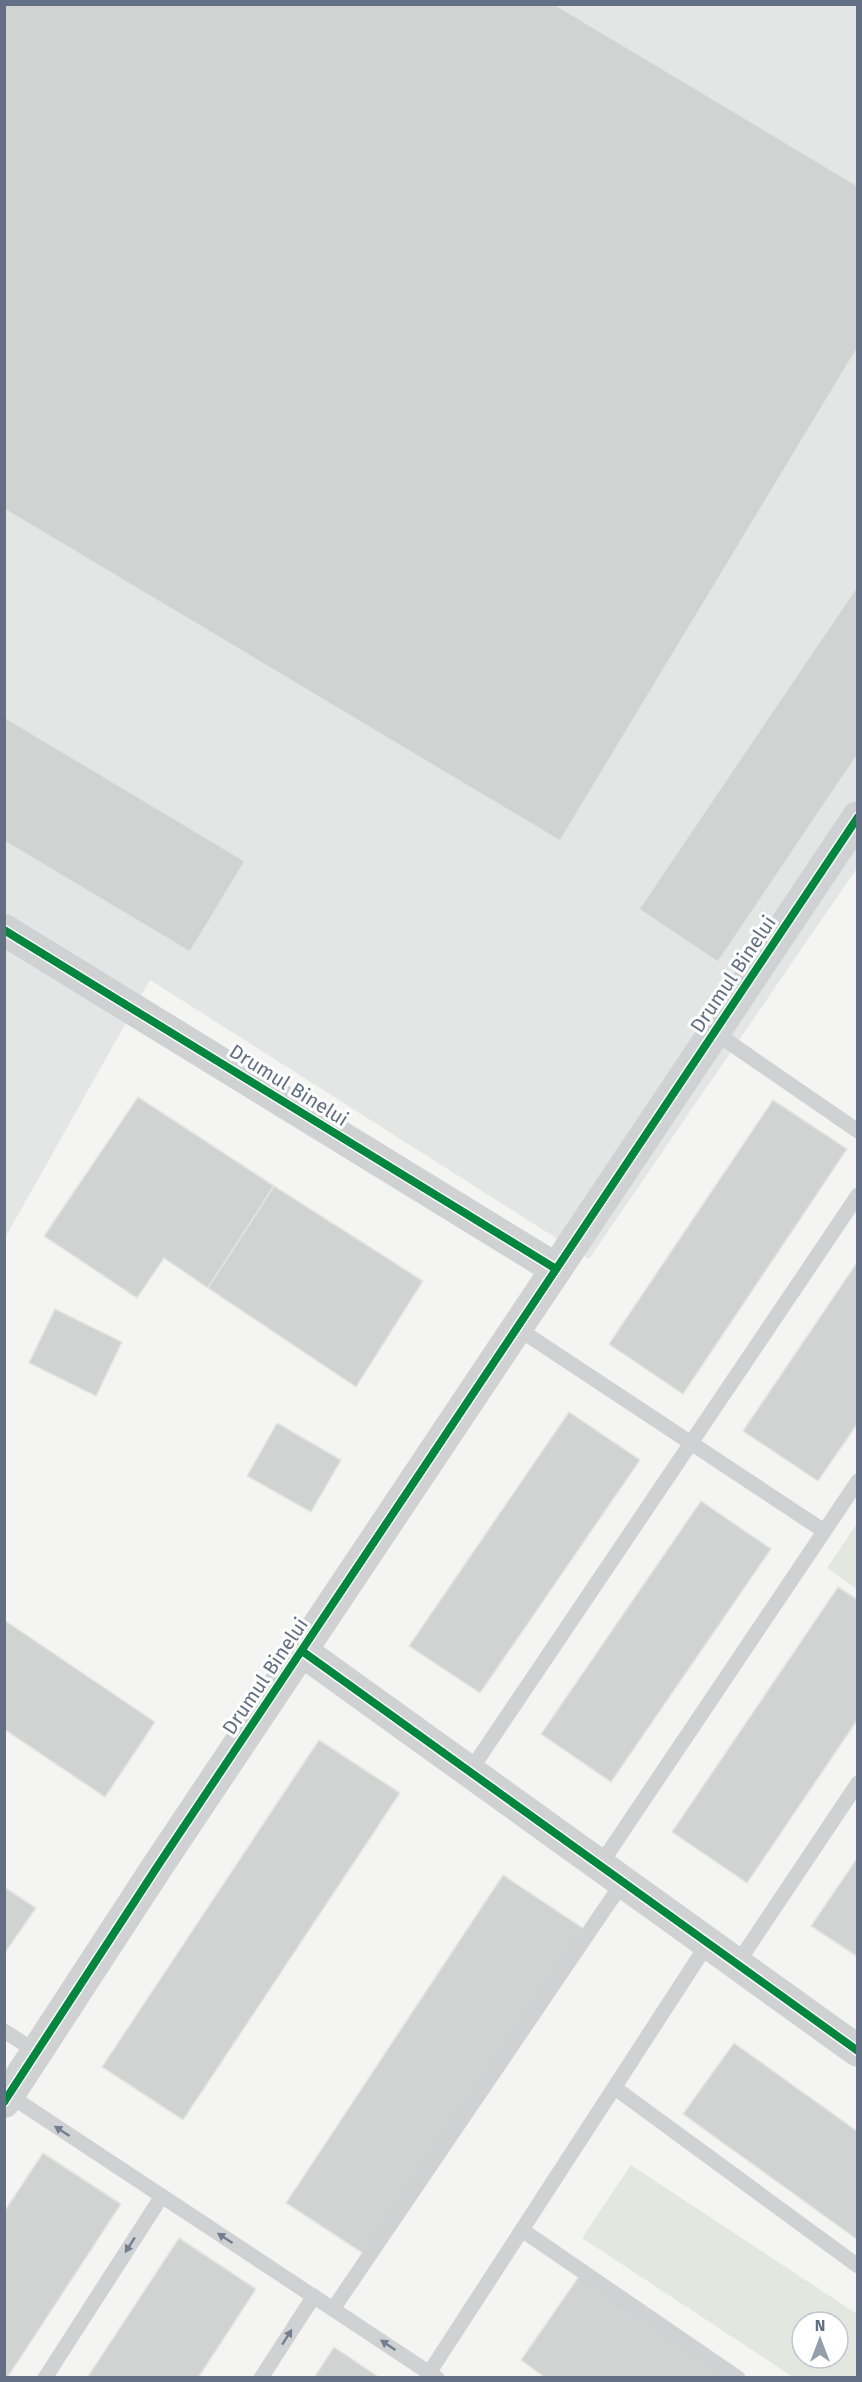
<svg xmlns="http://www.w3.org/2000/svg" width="862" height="2382" viewBox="0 0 862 2382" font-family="'Fira Sans',sans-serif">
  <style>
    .built { fill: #e4e5e5 }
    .green { fill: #e2e8e0; fill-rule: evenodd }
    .building { fill: #d1d3d3; stroke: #e4e4e2; stroke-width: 1.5 }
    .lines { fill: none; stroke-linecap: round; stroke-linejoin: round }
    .service { stroke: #d0d1d2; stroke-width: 15 }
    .minor { stroke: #d0d1d2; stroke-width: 32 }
    .cycleway-casing { stroke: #fff; stroke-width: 11 }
    .cycleway { stroke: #00873e; stroke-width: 8 }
    .oneway { fill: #727e91 }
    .labels { text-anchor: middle; stroke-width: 6; stroke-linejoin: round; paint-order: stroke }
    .street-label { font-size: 20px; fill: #626f85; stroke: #fff }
  </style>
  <rect width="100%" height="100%" fill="#f4f5f2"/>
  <!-- built -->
  <polygon class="built" points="5,5 857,5 857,868 589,1259 150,980 5,1238"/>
  <!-- green -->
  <g class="green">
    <polygon points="857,1523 857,1589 827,1568"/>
    <path d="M631 2165 857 2314V2377H793L582 2238ZM802 2322H838V2358H802Z"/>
  </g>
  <!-- building -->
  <g class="building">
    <polygon points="4,4 554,4 858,186 858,347 560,841 4,509"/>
    <polygon points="858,585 858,754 718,962 639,909"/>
    <polygon points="4,717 245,861 190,952 4,841"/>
    <polygon points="138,1097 274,1186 208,1288 164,1258 137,1298 44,1236"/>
    <polygon points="773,1100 847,1149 683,1394 609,1344"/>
    <polygon points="274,1186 423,1281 356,1387 208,1288"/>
    <polygon points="858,1261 858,1423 818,1481 743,1431"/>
    <polygon points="55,1309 122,1342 96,1396 29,1363"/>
    <polygon points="569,1412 640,1460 480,1693 409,1646"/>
    <polygon points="277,1423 341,1460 311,1512 247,1476"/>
    <polygon points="701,1501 771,1549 611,1782 541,1734"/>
    <polygon points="838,1587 858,1600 858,1719 747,1883 672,1832"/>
    <polygon points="4,1620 155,1722 105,1797 4,1729"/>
    <polygon points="319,1740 400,1793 183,2120 102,2067"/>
    <polygon points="858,1857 858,1957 811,1926"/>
    <polygon points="503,1875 584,1929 367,2256 286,2203"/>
    <polygon points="4,1887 36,1908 4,1954"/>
    <polygon points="734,2043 858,2132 858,2240 683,2114"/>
    <polygon points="43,2153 121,2204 7,2378 4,2378 4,2212"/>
    <polygon points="179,2238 256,2289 198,2378 87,2378"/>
    <polygon points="580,2275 729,2378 546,2378 521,2360"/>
    <polygon points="334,2347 380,2378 314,2378"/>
  </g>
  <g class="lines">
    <!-- service -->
    <g class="service">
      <polyline points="714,1032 858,1131"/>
      <polyline points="517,1328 824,1531"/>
      <polyline points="470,1771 858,1195"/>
      <polyline points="600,1865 858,1481"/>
      <polyline points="737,1964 858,1783"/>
      <polyline points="4,2031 37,2052"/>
      <polyline points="615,2088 858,2266"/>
      <polyline points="9,2095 437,2378"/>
      <polyline points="522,2230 738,2378"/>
      <polyline points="333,2309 623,1882"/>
      <polyline points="429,2373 708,1943"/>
      <polyline points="45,2378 162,2196"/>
      <polyline points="261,2378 314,2296"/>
    </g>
    <!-- minor -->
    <g class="minor">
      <polyline points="4,930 556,1269"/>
      <polyline points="302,1651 858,2051"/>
      <polyline points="4,2102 159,1864 858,817"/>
    </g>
    <defs>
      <g id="cycleway">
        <polyline points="4,930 556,1269"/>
        <polyline points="302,1651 858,2051"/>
        <polyline points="4,2102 159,1864 858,817"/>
      </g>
    </defs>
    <!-- cycleway casing -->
    <use href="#cycleway" class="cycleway-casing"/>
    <!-- cycleway -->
    <use href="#cycleway" class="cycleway"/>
  </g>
  <!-- one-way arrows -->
  <defs><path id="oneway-solid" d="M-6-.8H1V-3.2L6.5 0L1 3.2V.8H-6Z" transform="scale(1.5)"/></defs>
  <g class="oneway">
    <use href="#oneway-solid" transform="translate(62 2131) rotate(-147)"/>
    <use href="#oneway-solid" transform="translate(225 2238) rotate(-147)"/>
    <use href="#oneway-solid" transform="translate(130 2245) rotate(123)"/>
    <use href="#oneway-solid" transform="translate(287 2337) rotate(-57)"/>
    <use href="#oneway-solid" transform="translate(388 2345) rotate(-146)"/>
  </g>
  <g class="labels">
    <!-- street labels -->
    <g class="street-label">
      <text transform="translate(733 974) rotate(-56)" y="7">Drumul Binelui</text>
      <text transform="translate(289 1085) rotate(32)" y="7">Drumul Binelui</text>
      <text transform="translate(265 1676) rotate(-56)" y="7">Drumul Binelui</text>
    </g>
  </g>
  <!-- border -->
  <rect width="862" height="2382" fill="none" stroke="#626f85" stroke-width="12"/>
  <!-- north arrow -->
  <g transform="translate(820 2340)"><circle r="28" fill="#ffffff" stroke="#c0c5ce" stroke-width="1.5"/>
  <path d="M0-4.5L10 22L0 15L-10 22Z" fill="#959eab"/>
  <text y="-9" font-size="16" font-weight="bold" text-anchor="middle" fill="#626f85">N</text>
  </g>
</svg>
